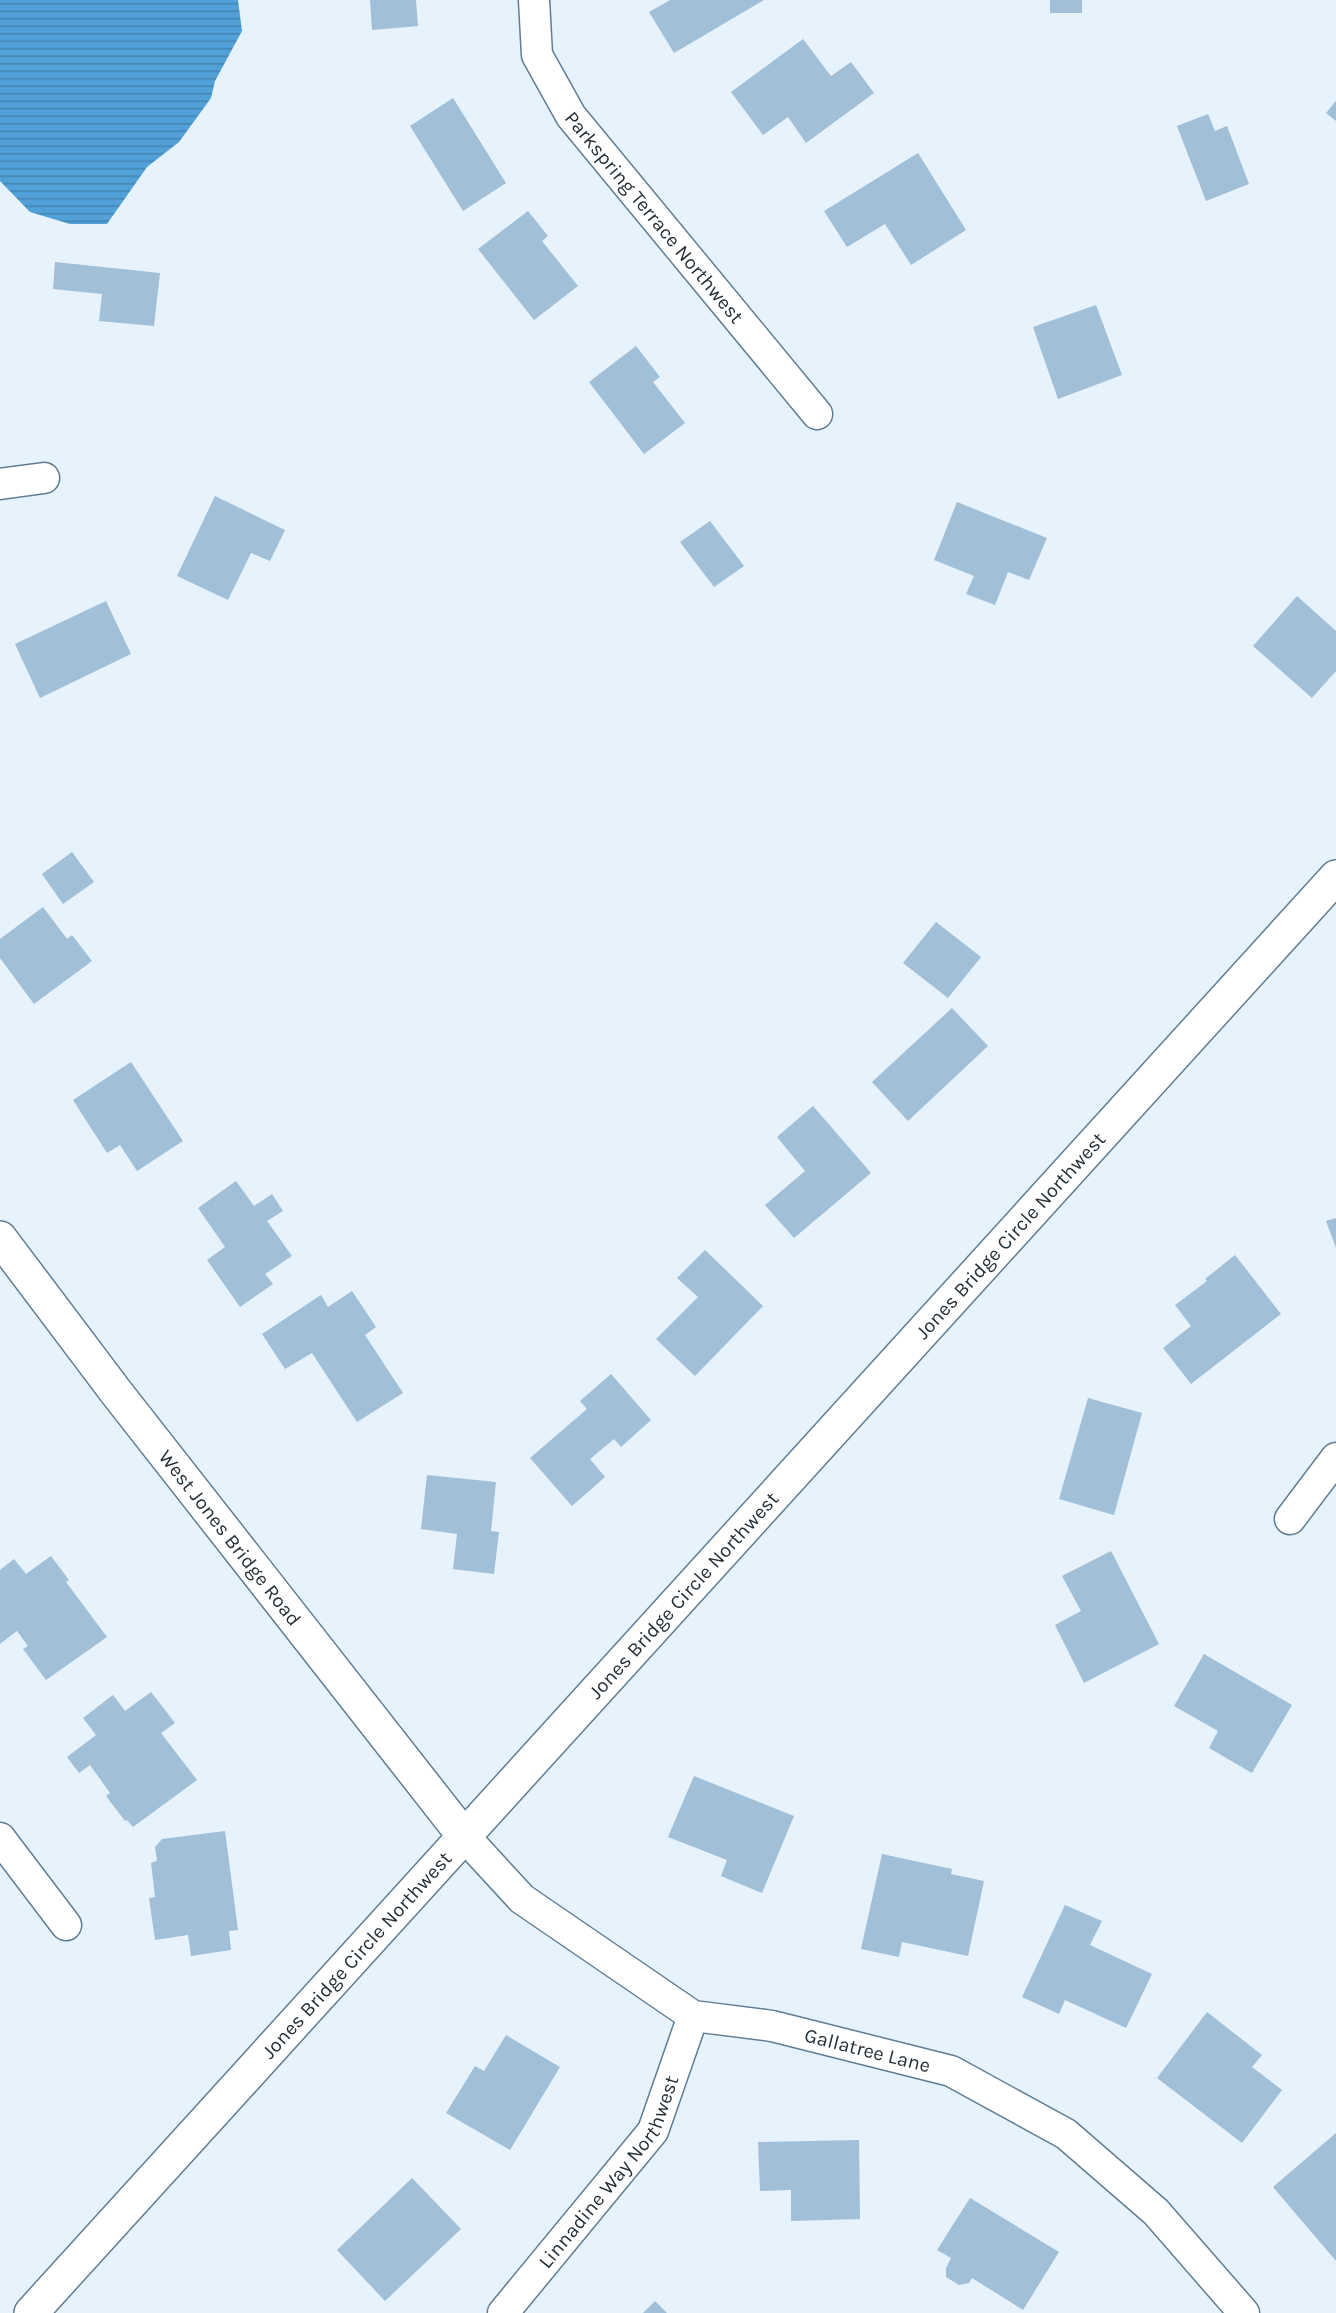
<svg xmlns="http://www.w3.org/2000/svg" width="1336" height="2313" viewBox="0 0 1336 2313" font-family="Karla,sans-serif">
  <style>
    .water { fill: url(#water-rules) }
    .building { fill: #a1bfd7 }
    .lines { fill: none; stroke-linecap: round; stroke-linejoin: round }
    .street-casing { stroke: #607d93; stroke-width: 33 }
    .secondary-casing { stroke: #607d93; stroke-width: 36 }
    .street { stroke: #fff; stroke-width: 30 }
    .secondary { stroke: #fff; stroke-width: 33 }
    .labels { text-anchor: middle; stroke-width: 6; stroke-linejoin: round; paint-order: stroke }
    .street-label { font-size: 20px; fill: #243039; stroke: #fefefe }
  </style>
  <defs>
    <pattern id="water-rules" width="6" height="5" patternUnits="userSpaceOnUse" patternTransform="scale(1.5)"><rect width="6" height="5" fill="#51a1d8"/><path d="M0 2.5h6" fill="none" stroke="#4384b0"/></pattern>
  </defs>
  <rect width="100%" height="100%" fill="#e6f2fc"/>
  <!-- water -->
  <polygon class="water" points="0,0 238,0 242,31 215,81 211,98 179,142 147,167 107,224 70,224 30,212 0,181"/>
  <!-- building -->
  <g class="building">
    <polygon points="370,0 416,0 418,26 372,30"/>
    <polygon points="670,0 764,0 674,53 649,12"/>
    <rect x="1050" y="0" width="32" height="13"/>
    <polygon points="803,39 831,76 851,62 874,93 806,143 788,117 763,135 731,92"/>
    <polygon points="453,98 506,183 463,211 410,126"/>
    <polygon points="1336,101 1336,121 1326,113"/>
    <polygon points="1208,114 1215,131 1227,126 1249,184 1206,201 1177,126"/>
    <polygon points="918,153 966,230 911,265 885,224 847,247 824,211"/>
    <polygon points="528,211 548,236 542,241 578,286 534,320 478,249"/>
    <polygon points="55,262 160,273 154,326 99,321 102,294 53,289"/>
    <polygon points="1096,305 1122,375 1058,399 1033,327"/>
    <polygon points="636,346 660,377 653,382 685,423 644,454 589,382"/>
    <polygon points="215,496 285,530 270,561 251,553 228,600 177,576"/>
    <polygon points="957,502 1047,538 1029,580 1008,572 995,605 966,594 974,576 934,560"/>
    <polygon points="710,521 744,566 714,587 680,542"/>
    <polygon points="1297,596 1336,631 1336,671 1312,698 1253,646"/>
    <polygon points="106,601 131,654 40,698 15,644"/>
    <polygon points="72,852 94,882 63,904 42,874"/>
    <polygon points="43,907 67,939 72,935 92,961 34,1004 0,958 0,939"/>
    <polygon points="936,922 981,957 948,998 903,963"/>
    <polygon points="952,1008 988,1046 908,1121 872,1082"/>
    <polygon points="131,1062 183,1141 137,1171 120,1145 107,1153 73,1100"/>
    <polygon points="813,1106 871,1173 794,1238 765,1205 805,1171 777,1137"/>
    <polygon points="236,1181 254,1206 272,1194 283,1211 267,1221 292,1256 265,1274 273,1284 240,1307 207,1260 225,1247 198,1208"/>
    <polygon points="1336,1218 1336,1248 1326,1221"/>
    <polygon points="705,1250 763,1306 695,1376 656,1339 698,1297 677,1278"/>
    <polygon points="1235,1255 1281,1314 1191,1384 1163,1348 1191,1326 1175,1305 1207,1281 1205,1279"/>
    <polygon points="352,1291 376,1327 365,1335 403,1393 357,1422 312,1353 285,1369 262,1334 321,1295 328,1307"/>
    <polygon points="611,1374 651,1420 621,1447 614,1439 590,1459 605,1477 572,1506 530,1458 587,1409 580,1401"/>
    <polygon points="1088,1398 1142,1413 1114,1515 1059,1499"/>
    <polygon points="427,1475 496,1482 491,1531 499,1532 494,1574 453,1569 457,1534 421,1529"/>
    <polygon points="1111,1551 1159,1644 1084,1683 1055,1625 1081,1611 1062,1576"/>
    <polygon points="51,1556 69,1580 66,1582 107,1637 46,1680 23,1649 28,1646 17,1631 0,1644 0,1570 14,1559 26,1574"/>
    <polygon points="1204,1654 1292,1705 1252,1773 1209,1748 1218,1731 1174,1706"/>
    <polygon points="151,1692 175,1723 161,1733 197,1780 133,1827 127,1820 125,1821 106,1796 110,1793 90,1765 79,1773 67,1757 96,1735 83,1718 113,1695 125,1711"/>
    <polygon points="694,1776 794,1816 762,1893 721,1876 727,1860 668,1837"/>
    <polygon points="225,1831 238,1930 229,1931 231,1950 191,1956 188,1935 155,1940 149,1898 155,1897 151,1863 157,1861 155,1847 162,1839"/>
    <polygon points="882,1854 952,1869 951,1874 984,1881 968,1956 902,1942 899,1957 861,1949"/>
    <polygon points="1065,1905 1102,1921 1090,1945 1152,1974 1126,2028 1065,2000 1059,2014 1022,1997"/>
    <polygon points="1207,2012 1262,2055 1252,2067 1282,2090 1242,2143 1157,2078"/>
    <polygon points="506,2035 560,2067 510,2150 446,2113 475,2066 484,2071"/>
    <polygon points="1336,2133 1336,2261 1273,2187"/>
    <polygon points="859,2140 860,2219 791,2221 791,2190 760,2191 758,2142"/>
    <polygon points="412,2178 461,2229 385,2301 337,2250"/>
    <polygon points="970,2198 1059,2252 1023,2310 972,2278 969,2283 959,2285 946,2277 946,2268 951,2258 937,2250"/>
    <polygon points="655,2301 667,2313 643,2313"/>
  </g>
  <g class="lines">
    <defs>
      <g id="street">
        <path id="s1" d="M534 0 537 55 571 116 817 414"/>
        <polyline points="0,484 44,478"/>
        <polyline points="1290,1519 1336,1458"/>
        <path id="s2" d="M464 1836 522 1899 693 2016 772 2026 951 2071 1066 2134 1156 2212 1244 2313"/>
        <polyline points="0,1838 66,1925"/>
        <path id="s3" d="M503 2313 653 2131 693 2016"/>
      </g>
      <g id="secondary">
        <path id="s4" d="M0 1238 116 1392 464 1836"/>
        <path id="s5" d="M31 2313 1336 877"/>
      </g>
    </defs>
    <!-- street casing -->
    <use href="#street" class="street-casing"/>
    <!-- secondary casing -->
    <use href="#secondary" class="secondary-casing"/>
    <!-- street -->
    <use href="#street" class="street"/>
    <!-- secondary -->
    <use href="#secondary" class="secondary"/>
  </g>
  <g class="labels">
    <!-- street labels -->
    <g class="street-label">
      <text dy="7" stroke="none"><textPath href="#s1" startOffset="256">Parkspring Terrace Northwest</textPath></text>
      <text dy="7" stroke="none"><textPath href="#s5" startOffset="1456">Jones Bridge Circle Northwest</textPath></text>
      <text dy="7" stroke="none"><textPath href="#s4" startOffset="378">West Jones Bridge Road</textPath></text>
      <text dy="7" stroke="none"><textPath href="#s5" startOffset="970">Jones Bridge Circle Northwest</textPath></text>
      <text dy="7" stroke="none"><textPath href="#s5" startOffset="484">Jones Bridge Circle Northwest</textPath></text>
      <text dy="7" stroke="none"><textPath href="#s2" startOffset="471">Gallatree Lane</textPath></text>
      <text dy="7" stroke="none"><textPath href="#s3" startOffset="178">Linnadine Way Northwest</textPath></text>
    </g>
  </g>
</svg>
